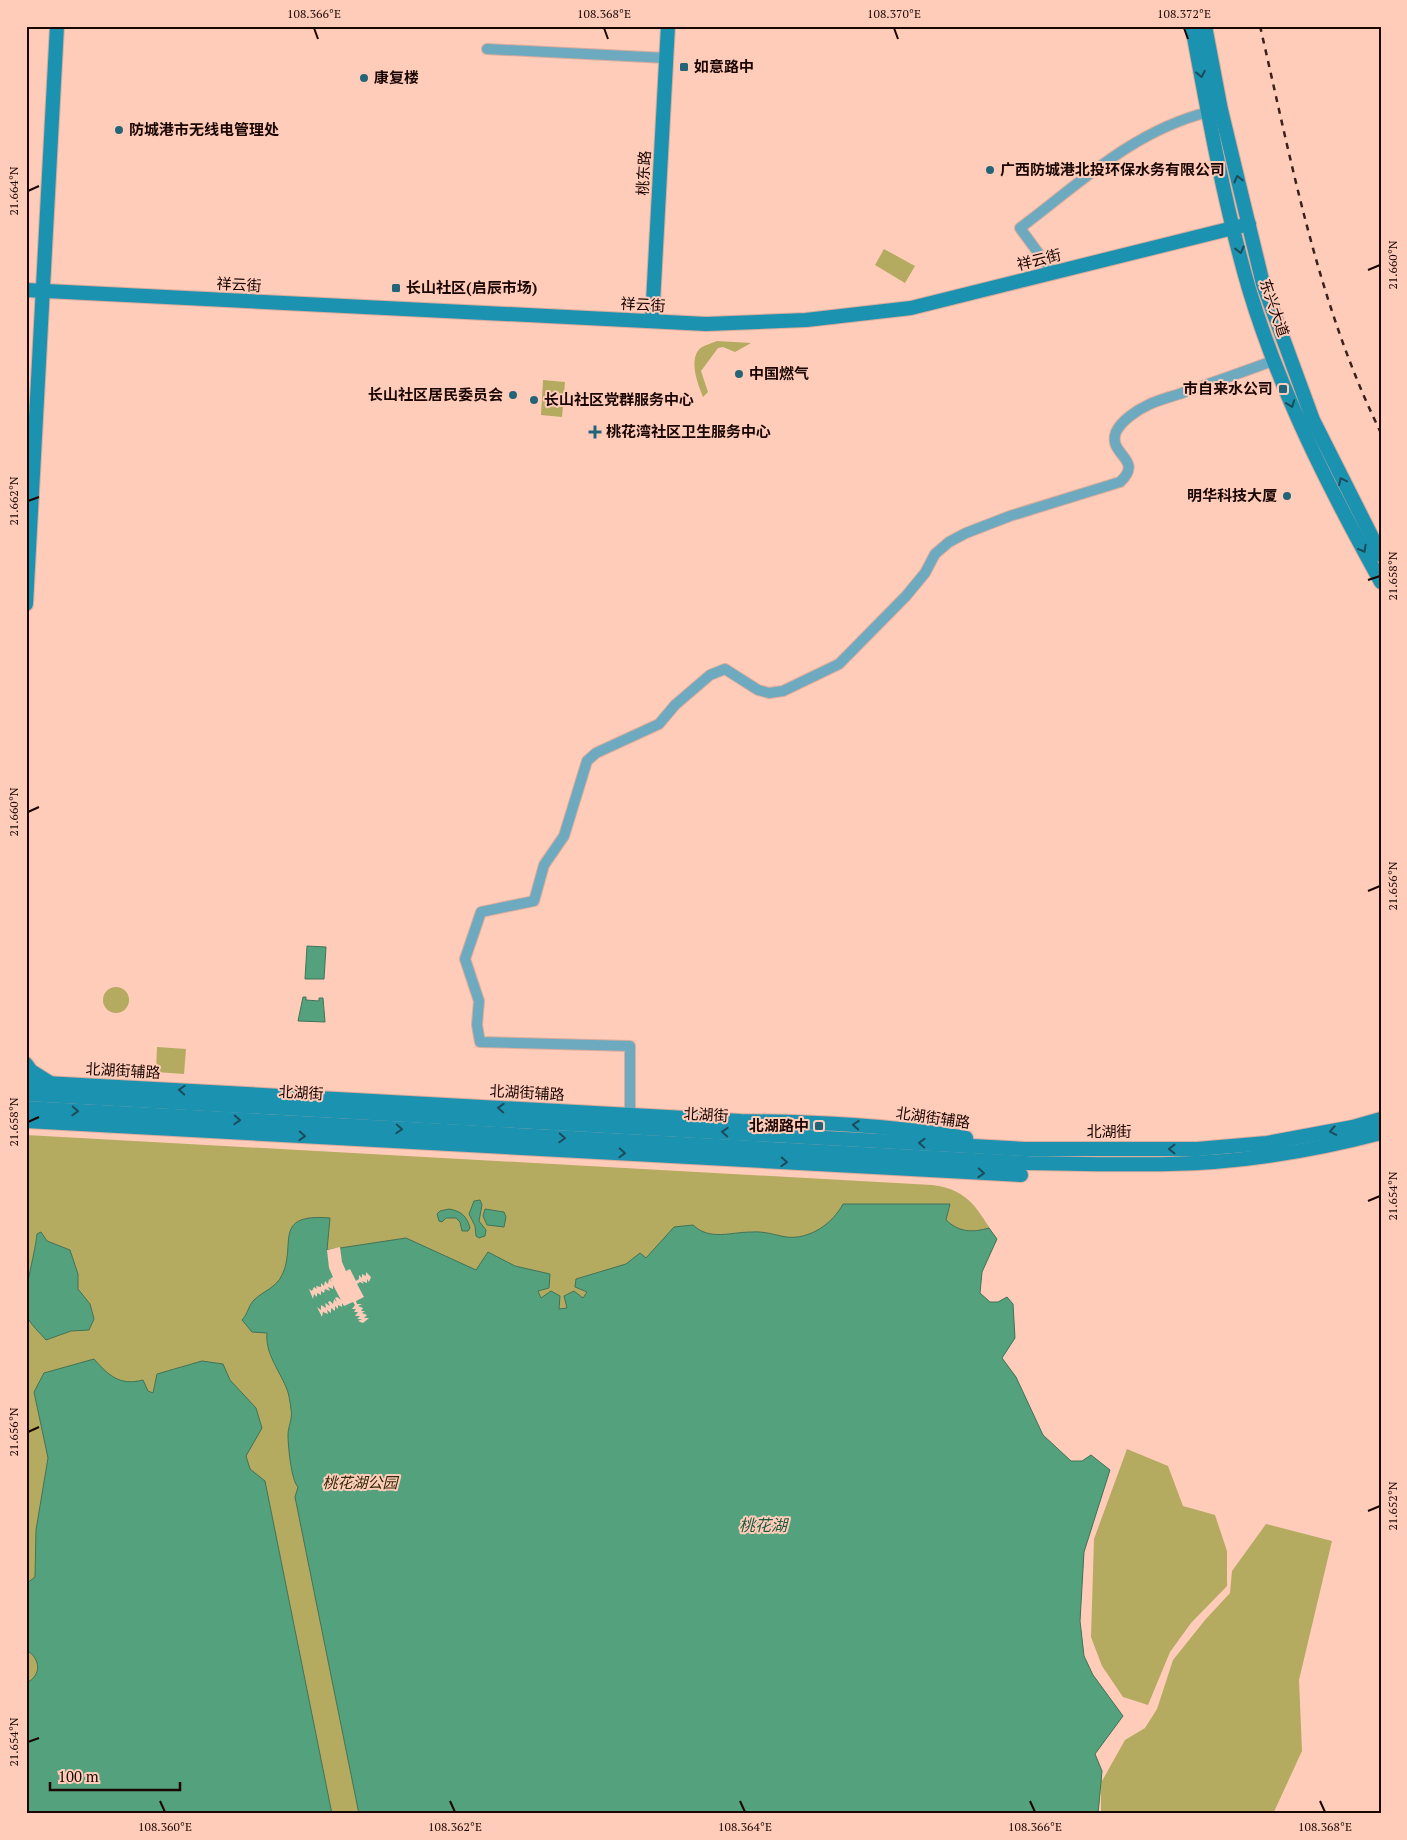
<svg xmlns="http://www.w3.org/2000/svg" width="1407" height="1840" viewBox="0 0 1407 1840" font-family="'PT Serif','Noto Sans SC',serif">
  <style>
    .green { fill: #b4aa60 }
    .water { fill: #53a27d; stroke: #427358 }
    .pier { fill: #ffccb9 }
    .lines { fill: none; stroke-linecap: round; stroke-linejoin: round }
    .street-casing { stroke: #daac9c; stroke-width: 12 }
    .secondary-casing { stroke: #daac9c; stroke-width: 16 }
    .street { stroke: #6daabf; stroke-width: 10 }
    .secondary { stroke: #1c92b1; stroke-width: 14 }
    .rail { stroke: #3a211b; stroke-width: 2.5; stroke-dasharray: 6 6; stroke-linecap: butt }
    .oneway { stroke: #1b4c5a }
    .ticks { fill: none; stroke: #1a0602; stroke-width: 2 }
    .poi-dot { fill: #236478; stroke: #ffccb9; stroke-width: 2 }
    .labels { text-anchor: middle; stroke-width: 4; stroke-linejoin: round; paint-order: stroke }
    .poi-label { font-size: 15px; font-weight: bold; fill: #1a0602; stroke: #ffccb9; text-anchor: start }
    .street-label { font-size: 15px; fill: #1a0602; stroke: #ffccb9 }
    .park-label { font-size: 15px; font-style: italic; fill: #2f2a08; stroke: #ffccb9 }
    .water-label { font-size: 16px; font-style: italic; fill: #1e5a40; stroke: #ffccb9 }
    .neatline { fill: none; stroke: #1a0602; stroke-width: 2 }
    .ticks-label { font-size: 12px; text-anchor: middle; fill: #1a0602 }
  </style>
  <rect width="100%" height="100%" fill="#ffccb9"/>
  <!-- green -->
  <g class="green">
    <polygon points="884,249 915,266 905,283 875,265"/>
    <path d="M717 341 751 343 735 352 723 347 718 348 701 371 708 392 703 397C698 385 687 357 702 347 706 345 712 343 717 341Z"/>
    <polygon points="543,380 565,382 562,417 541,415"/>
    <circle cx="116" cy="1000" r="13"/>
    <polygon points="157,1047 186,1049 184,1074 156,1072"/>
    <path d="M26 1135 932 1185C971 1190 977 1210 997 1239L982 1272 980 1293 990 1302H998L1007 1297 1013 1304 1015 1338 1002 1358 1016 1377 1043 1435 1071 1461H1082L1091 1455 1110 1470 1084 1552 1080 1621 1084 1656 1093 1675 1123 1716 1095 1754 1102 1771V1781L1125 1740 1145 1728 1157 1709 1173 1660 1205 1620 1230 1593 1232 1571 1266 1524 1332 1541 1299 1680 1302 1751 1273 1814H1101V1787L1098 1814H26Z"/>
    <polygon points="1127,1449 1168,1466 1183,1506 1215,1515 1227,1551 1227,1586 1191,1623 1170,1652 1148,1705 1123,1697 1102,1666 1091,1637 1094,1539"/>
  </g>
  <!-- water -->
  <g class="water">
    <polygon points="307,946 326,947 324,979 305,979"/>
    <polygon points="303,997 306,997 306,1000 319,1001 319,998 323,998 325,1022 298,1021"/>
    <polygon points="480,1200 482,1205 479,1221 486,1230 485,1236 479,1238 476,1236 475,1226 469,1214 474,1201"/>
    <path d="M843 1204H950L946 1220C959 1232 971 1233 989 1228L997 1239 982 1272 980 1293 990 1302H998L1007 1297 1013 1304 1015 1338 1002 1358 1016 1377 1043 1435 1071 1461H1082L1091 1455 1110 1470 1084 1552 1080 1621 1084 1656 1093 1675 1123 1716 1095 1754 1102 1771 1098 1814H359L295 1497 298 1487C291 1480 288 1445 288 1435 288 1426 293 1419 291 1409 290 1402 289 1393 286 1387 279 1370 265 1353 267 1333L252 1332 242 1320C248 1314 248 1306 254 1300 263 1291 276 1288 282 1275 297 1245 271 1213 330 1218L327 1250 406 1238 476 1270 488 1252 515 1266 550 1274 549 1288 538 1291 541 1298 551 1291 560 1296 559 1309 567 1308 564 1296 574 1291 583 1298 587 1292 575 1287 576 1279 626 1264 640 1253 646 1258 674 1227 693 1225C710 1241 730 1232 752 1232 764 1231 775 1235 786 1237 810 1240 833 1223 843 1204Z"/>
    <path d="M449 1209C461 1211 467 1216 470 1228L468 1231H462L460 1222 456 1218H446L442 1222 439 1221 437 1214 440 1211Z"/>
    <polygon points="485,1209 504,1212 506,1217 504,1227 487,1225 483,1216"/>
    <path d="M41 1232 47 1241 70 1250 78 1274V1289L90 1304 94 1319 89 1330 71 1331 46 1340C40 1333 30 1324 27 1316 21 1298 35 1256 37 1234Z"/>
    <path d="M94 1359C109 1376 120 1386 143 1380L148 1391 153 1393 157 1374 202 1361 223 1364 230 1380 256 1408 262 1428 246 1456 250 1469 265 1481 332 1814H26V1683C42 1676 41 1658 26 1650V1584L35 1577 36 1530 48 1458 34 1392 44 1373Z"/>
  </g>
  <!-- pier -->
  <polygon class="pier" points="340,1247 342,1262 346,1271 350,1269 356,1281 359,1279 359,1275 362,1278 362,1274 366,1276 366,1272 371,1277 369,1282 367,1279 367,1283 362,1281 364,1284 360,1282 357,1284 364,1297 356,1301 357,1304 362,1304 358,1306 363,1308 361,1311 365,1311 362,1313 367,1315 364,1318 369,1318 363,1323 358,1321 362,1319 357,1319 360,1316 355,1316 358,1312 354,1312 356,1309 352,1309 355,1305 353,1302 344,1306 342,1303 342,1307 338,1305 338,1309 335,1306 335,1311 331,1308 331,1313 327,1310 328,1314 323,1312 322,1317 317,1307 321,1310 321,1305 326,1308 325,1303 330,1306 328,1302 330,1301 333,1304 334,1299 337,1302 335,1298 337,1297 341,1300 333,1285 333,1289 328,1287 330,1291 325,1289 324,1293 321,1291 321,1295 317,1293 317,1297 314,1294 313,1299 309,1289 312,1291 314,1287 317,1289 316,1286 321,1287 321,1283 324,1286 325,1281 328,1284 329,1279 332,1282 330,1279 333,1277 329,1268 327,1250"/>
  <g class="lines">
    <defs>
      <g id="street">
        <polyline points="487,49 666,58"/>
        <path d="M1053 273 1020 228C1080 183 1133 131 1208 112"/>
        <path d="M630 1115V1046L480 1042 477 1025 479 1001 465 959 481 912 534 901 544 865 564 836 587 761 596 753 659 724 675 705 710 675 725 669 758 690 769 693 783 691 839 664 906 596 925 573 935 554 949 542 966 533 1010 516 1120 482C1145 459 1107 455 1116 432 1121 421 1137 410 1148 405 1160 399 1175 396 1188 391 1217 381 1246 371 1275 360"/>
      </g>
      <g id="secondary">
        <path d="M1192 26C1208 114 1224 203 1249 289 1280 392 1329 488 1381 582"/>
        <polyline points="1205,26 1221,110 1263,284 1313,420 1381,555"/>
        <polyline points="26,290 706,324 806,320 911,308 1249,224"/>
        <polyline points="652,321 668,26"/>
        <polyline points="26,604 57,26"/>
        <polyline points="26,1064 31,1071 50,1083"/>
        <path d="M26 1082 741 1121C816 1122 892 1125 966 1138"/>
        <polyline points="26,1094 1025,1149 1197,1149 1267,1143 1353,1127 1381,1119"/>
        <path d="M26 1108 1028 1163C1075 1164 1122 1165 1169 1164 1241 1163 1312 1151 1381 1133"/>
        <polyline points="26,1121 1021,1175"/>
      </g>
    </defs>
    <!-- street casing -->
    <use href="#street" class="street-casing"/>
    <!-- secondary casing -->
    <use href="#secondary" class="secondary-casing"/>
    <!-- street -->
    <use href="#street" class="street"/>
    <!-- secondary -->
    <use href="#secondary" class="secondary"/>
    <!-- rail -->
    <path class="rail" d="M1260 26C1292 164 1318 305 1381 433"/>
  </g>
  <!-- one-way arrows -->
  <defs><path id="oneway-chevron" d="M-2-3.5L2.5 0L-2 3.5" fill="none" stroke-width="1.6" stroke-linecap="round" stroke-linejoin="round" transform="scale(1.25)"/></defs>
  <g class="oneway">
    <use href="#oneway-chevron" transform="translate(1201 74) rotate(79)"/>
    <use href="#oneway-chevron" transform="translate(1238 179) rotate(-104)"/>
    <use href="#oneway-chevron" transform="translate(1240 250) rotate(76)"/>
    <use href="#oneway-chevron" transform="translate(1291 404) rotate(70)"/>
    <use href="#oneway-chevron" transform="translate(1342 481) rotate(-116)"/>
    <use href="#oneway-chevron" transform="translate(1363 549) rotate(61)"/>
    <use href="#oneway-chevron" transform="translate(182 1090) rotate(-177)"/>
    <use href="#oneway-chevron" transform="translate(501 1108) rotate(-177)"/>
    <use href="#oneway-chevron" transform="translate(75 1111) rotate(3)"/>
    <use href="#oneway-chevron" transform="translate(237 1120) rotate(3)"/>
    <use href="#oneway-chevron" transform="translate(856 1125) rotate(-176)"/>
    <use href="#oneway-chevron" transform="translate(399 1129) rotate(3)"/>
    <use href="#oneway-chevron" transform="translate(1333 1131) rotate(169)"/>
    <use href="#oneway-chevron" transform="translate(725 1132) rotate(-177)"/>
    <use href="#oneway-chevron" transform="translate(302 1136) rotate(3)"/>
    <use href="#oneway-chevron" transform="translate(562 1138) rotate(3)"/>
    <use href="#oneway-chevron" transform="translate(922 1143) rotate(-177)"/>
    <use href="#oneway-chevron" transform="translate(1172 1149) rotate(180)"/>
    <use href="#oneway-chevron" transform="translate(622 1153) rotate(3)"/>
    <use href="#oneway-chevron" transform="translate(784 1162) rotate(3)"/>
    <use href="#oneway-chevron" transform="translate(981 1173) rotate(3)"/>
  </g>
  <!-- ticks -->
  <path class="ticks" d="M314 28 318 39M604 28 608 39M894 28 898 39M1184 28 1188 39M28 191 39 186M1368 270 1380 265M28 501 39 497M1368 580 1380 576M28 812 39 807M1368 891 1380 886M28 1122 39 1117M1368 1201 1380 1196M28 1432 39 1427M1368 1511 1380 1506M28 1742 39 1738M160 1801 165 1812M450 1801 455 1812M740 1801 745 1812M1030 1801 1035 1812M1320 1801 1325 1812"/>
  <!-- markers -->
  <g class="poi-dot">
    <rect x="679" y="62" width="10" height="10" rx="2.5"/>
    <circle cx="364" cy="78" r="5"/>
    <circle cx="119" cy="130" r="5"/>
    <circle cx="990" cy="170" r="5"/>
    <rect x="391" y="283" width="10" height="10" rx="2.5"/>
    <circle cx="739" cy="374" r="5"/>
    <rect x="1278" y="384" width="10" height="10" rx="2.5"/>
    <circle cx="513" cy="395" r="5"/>
    <circle cx="534" cy="400" r="5"/>
    <path d="M592.5 424.5h5v5h5v5h-5v5h-5v-5h-5v-5h5z"/>
    <circle cx="1287" cy="496" r="5"/>
    <rect x="814" y="1121" width="10" height="10" rx="2.5"/>
  </g>
  <g class="labels">
    <!-- poi labels -->
    <g class="poi-label">
      <text x="694" y="72">如意路中</text>
      <text x="374" y="83">康复楼</text>
      <text x="129" y="135">防城港市无线电管理处</text>
      <text x="1000" y="175">广西防城港北投环保水务有限公司</text>
      <text x="406" y="293">长山社区(启辰市场)</text>
      <text x="749" y="379">中国燃气</text>
      <text x="1273" y="394" text-anchor="end">巿自来水公司</text>
      <text x="503" y="400" text-anchor="end">长山社区居民委员会</text>
      <text x="544" y="405">长山社区党群服务中心</text>
      <text x="606" y="437">桃花湾社区卫生服务中心</text>
      <text x="1277" y="501" text-anchor="end">明华科技大厦</text>
      <text x="809" y="1131" text-anchor="end">北湖路中</text>
    </g>
    <!-- street labels -->
    <g class="street-label">
      <text transform="translate(644 173) rotate(-87)" y="5">桃东路</text>
      <text transform="translate(1039 260) rotate(-14)" y="5">祥云街</text>
      <text transform="translate(239 285) rotate(3)" y="5">祥云街</text>
      <text transform="translate(643 305) rotate(3)" y="5">祥云街</text>
      <text transform="translate(1274 308) rotate(71)" y="5">东兴大道</text>
      <text transform="translate(123 1071) rotate(3)" y="5">北湖街辅路</text>
      <text transform="translate(301 1093) rotate(3)" y="5">北湖街</text>
      <text transform="translate(527 1093) rotate(3)" y="5">北湖街辅路</text>
      <text transform="translate(706 1115) rotate(3)" y="5">北湖街</text>
      <text transform="translate(933 1118) rotate(8)" y="5">北湖街辅路</text>
      <text x="1109" y="1137">北湖街</text>
    </g>
    <!-- park labels -->
    <g class="park-label">
      <text x="360" y="1488">桃花湖公园</text>
    </g>
    <!-- water labels -->
    <g class="water-label">
      <text x="763" y="1531">桃花湖</text>
    </g>
  </g>
  <!-- border -->
  <rect width="1407" height="1840" fill="none" stroke="#ffccb9" stroke-width="55"/>
  <!-- scale -->
  <path d="M50 1782v8h130v-8" fill="none" stroke="#1a0602" stroke-width="2.5"/>
  <text x="58" y="1782" font-size="15" fill="#1a0602" stroke="#ffccb9" stroke-width="4" paint-order="stroke">100 m</text>
  <rect x="28" y="28" width="1352" height="1784" class="neatline"/>
  <g class="ticks-label">
    <text x="314" y="18">108.366°E</text>
    <text x="604" y="18">108.368°E</text>
    <text x="894" y="18">108.370°E</text>
    <text x="1184" y="18">108.372°E</text>
    <text transform="translate(14 191) rotate(-90)" y="4">21.664°N</text>
    <text transform="translate(1393 265) rotate(-90)" y="4">21.660°N</text>
    <text transform="translate(14 501) rotate(-90)" y="4">21.662°N</text>
    <text transform="translate(1393 576) rotate(-90)" y="4">21.658°N</text>
    <text transform="translate(14 812) rotate(-90)" y="4">21.660°N</text>
    <text transform="translate(1393 886) rotate(-90)" y="4">21.656°N</text>
    <text transform="translate(14 1122) rotate(-90)" y="4">21.658°N</text>
    <text transform="translate(1393 1196) rotate(-90)" y="4">21.654°N</text>
    <text transform="translate(14 1432) rotate(-90)" y="4">21.656°N</text>
    <text transform="translate(1393 1506) rotate(-90)" y="4">21.652°N</text>
    <text transform="translate(14 1742) rotate(-90)" y="4">21.654°N</text>
    <text x="165" y="1831">108.360°E</text>
    <text x="455" y="1831">108.362°E</text>
    <text x="745" y="1831">108.364°E</text>
    <text x="1035" y="1831">108.366°E</text>
    <text x="1325" y="1831">108.368°E</text>
  </g>
</svg>
